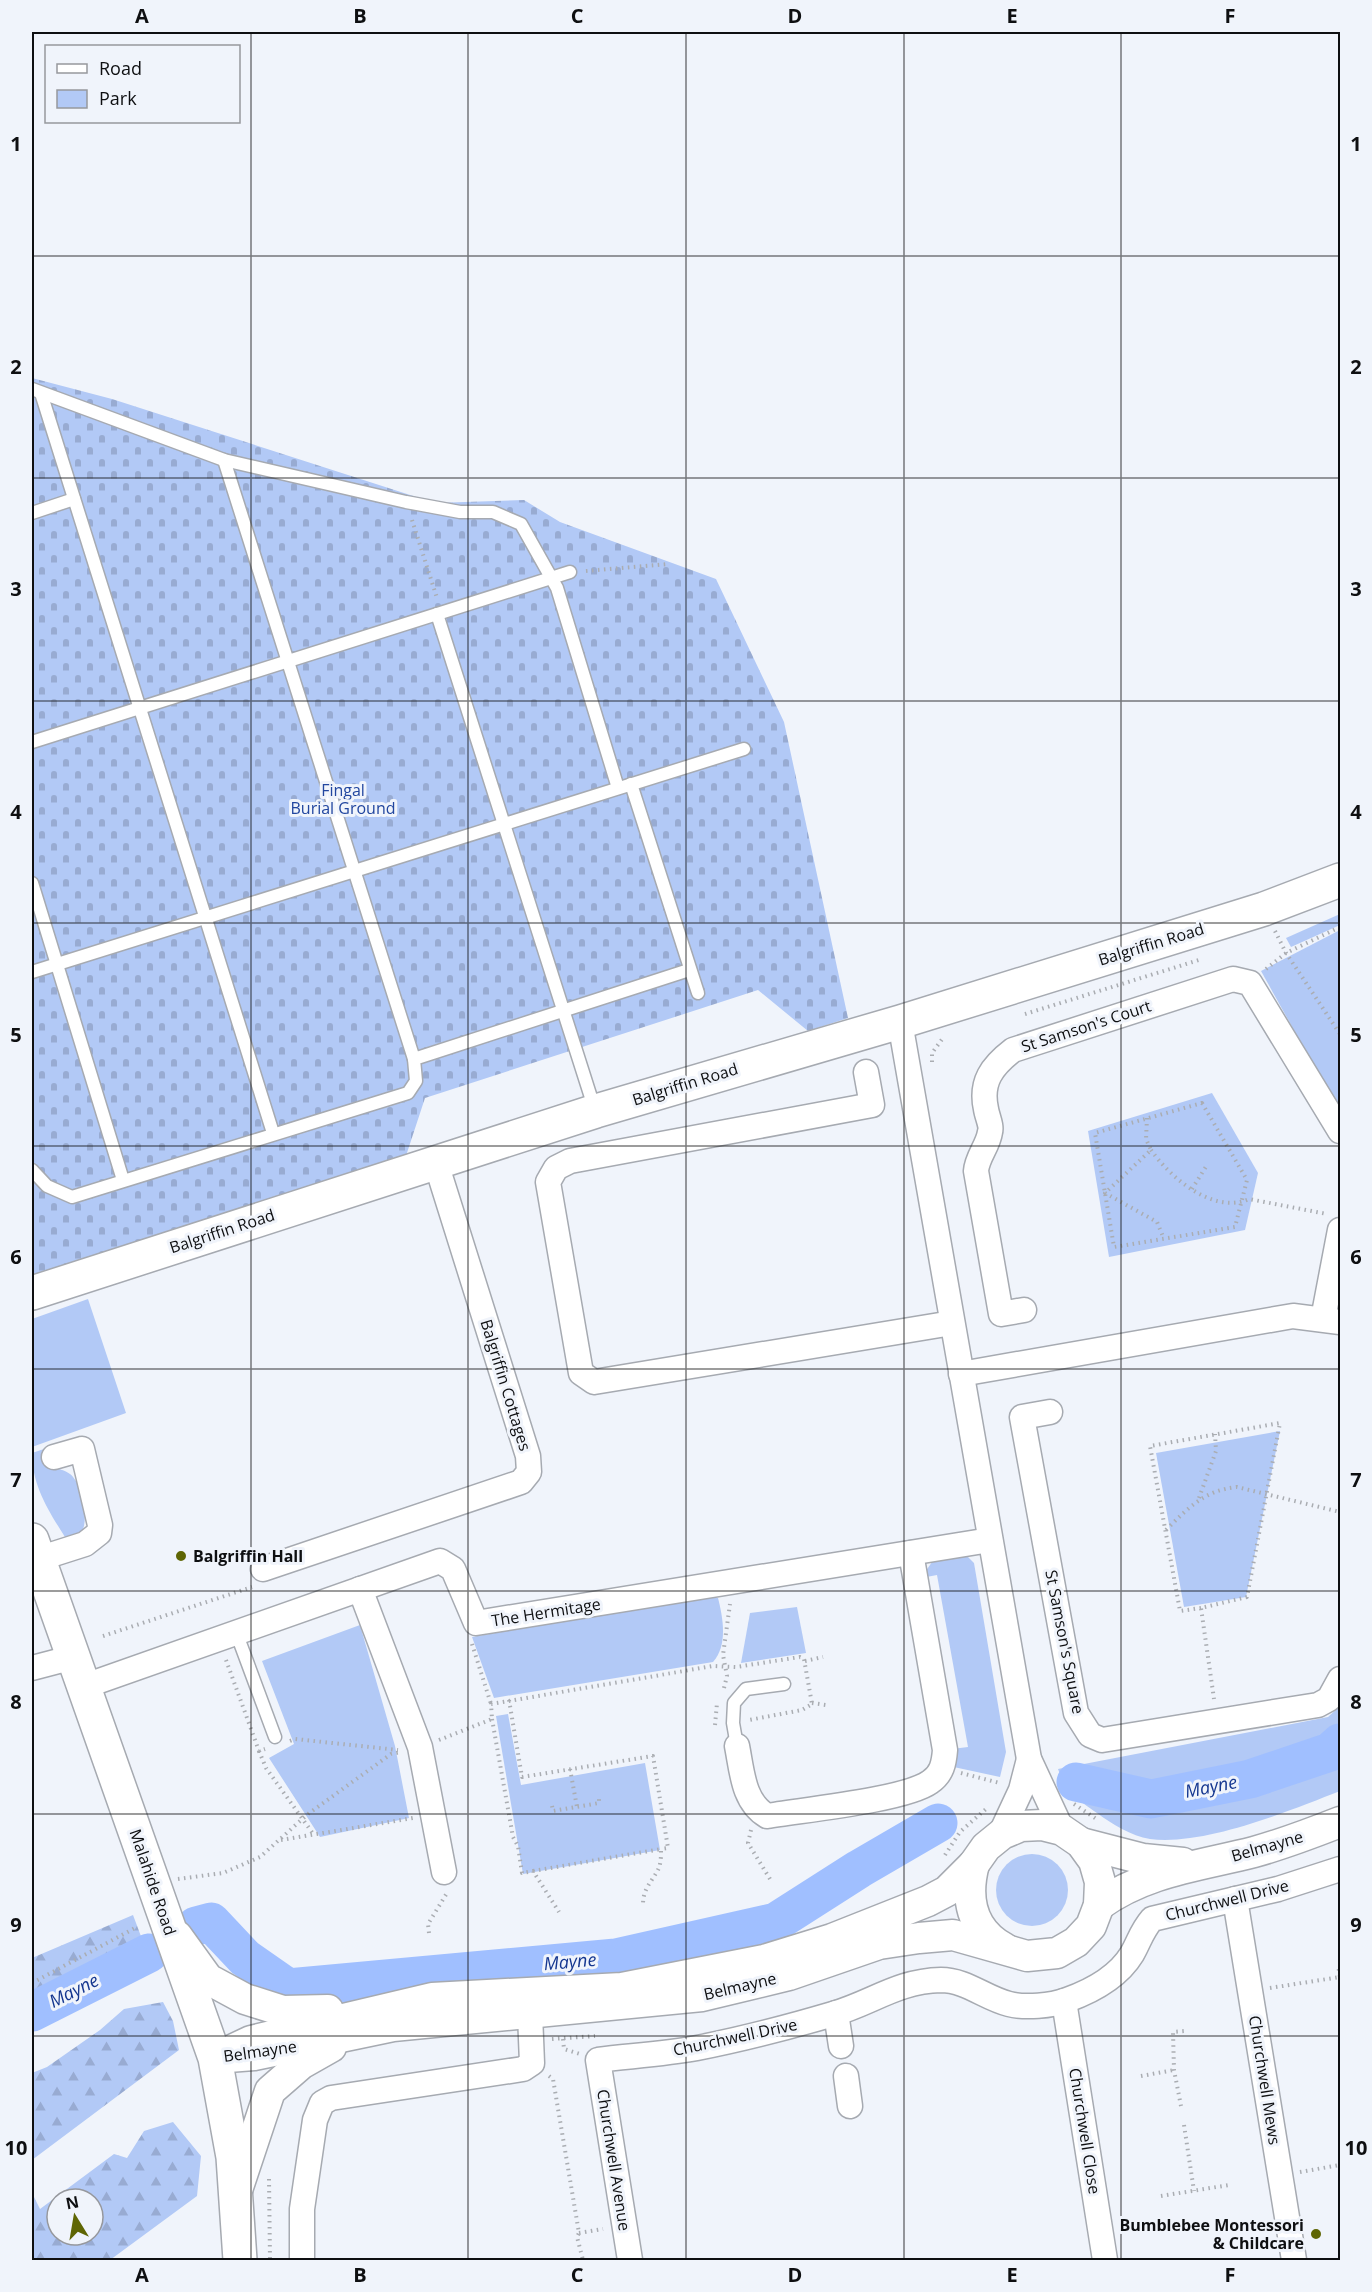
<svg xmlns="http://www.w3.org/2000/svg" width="1372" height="2292" viewBox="0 0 1372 2292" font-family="'Open Sans',sans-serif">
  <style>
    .green { fill: #b2c9f6 }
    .forest { fill: url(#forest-firs); fill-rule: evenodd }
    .cemetery { fill: url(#cemetery-stones) }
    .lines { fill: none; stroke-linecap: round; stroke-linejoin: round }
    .river { stroke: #a0bfff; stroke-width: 39 }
    .service-casing { stroke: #a6aab1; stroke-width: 15 }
    .minor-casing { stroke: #a6aab1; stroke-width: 27 }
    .tertiary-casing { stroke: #a6aab1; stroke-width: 33 }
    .secondary-casing { stroke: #a6aab1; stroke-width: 36 }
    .path { stroke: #aaadb2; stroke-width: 4; stroke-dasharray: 1.5 4.5; stroke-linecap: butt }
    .service { stroke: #fff; stroke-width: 12 }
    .minor { stroke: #fff; stroke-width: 24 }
    .tertiary { stroke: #fff; stroke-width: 30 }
    .secondary { stroke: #fff; stroke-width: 33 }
    .grid { fill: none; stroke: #0e0f11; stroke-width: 1.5; stroke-opacity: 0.55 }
    .poi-dot { fill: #5f6604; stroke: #f0f4fb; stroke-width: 2 }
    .labels { text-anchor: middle; stroke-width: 6; stroke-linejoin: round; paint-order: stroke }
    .park-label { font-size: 16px; fill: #21469f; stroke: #f0f4fb }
    .street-label { font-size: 16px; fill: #0e0f11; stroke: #f0f4fb }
    .poi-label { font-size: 16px; font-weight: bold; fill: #0e0f11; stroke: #f0f4fb; text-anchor: start }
    .water-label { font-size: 18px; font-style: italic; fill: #153790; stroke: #f0f4fb }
    .neatline { fill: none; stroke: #0e0f11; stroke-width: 2 }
    .grid-label { font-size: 20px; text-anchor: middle; font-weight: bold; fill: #0e0f11 }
  </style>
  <defs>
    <pattern id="forest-firs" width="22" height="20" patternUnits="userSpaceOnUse" patternTransform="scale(1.5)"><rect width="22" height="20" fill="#b2c9f6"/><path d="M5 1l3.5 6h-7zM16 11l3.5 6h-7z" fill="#98abd2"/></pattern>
    <pattern id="cemetery-stones" width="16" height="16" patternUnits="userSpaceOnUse" patternTransform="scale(1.5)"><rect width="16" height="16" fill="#b2c9f6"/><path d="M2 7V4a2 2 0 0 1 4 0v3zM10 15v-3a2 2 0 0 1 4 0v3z" fill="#98abd2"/></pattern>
  </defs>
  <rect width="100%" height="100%" fill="#f0f4fb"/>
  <!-- green -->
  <g class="green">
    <polygon points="1340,914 1340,925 1291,947 1286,938"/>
    <polygon points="1340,930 1340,1113 1261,971"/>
    <polygon points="1212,1093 1258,1173 1245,1230 1109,1257 1088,1131"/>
    <polygon points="88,1299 126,1413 32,1447 32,1319"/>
    <polygon points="1280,1431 1246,1597 1184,1607 1156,1453"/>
    <path d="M47 1448 52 1467C58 1469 65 1470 70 1474 82 1483 90 1521 81 1533L65 1537C48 1510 32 1485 32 1453Z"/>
    <polygon points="967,1556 974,1563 1006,1752 1000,1777 949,1766 952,1749 968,1747 937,1575 921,1578 932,1562"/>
    <path d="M707 1597 718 1598C723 1618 728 1645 713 1662L494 1698 472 1637Z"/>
    <polygon points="797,1607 806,1653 741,1663 750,1613"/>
    <polygon points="360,1625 395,1746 409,1818 320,1837 269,1758 294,1744 262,1661"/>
    <path d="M1340 1706V1791C1289 1811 1204 1846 1150 1839 1131 1836 1112 1824 1097 1813 1076 1798 1067 1794 1058 1769L1328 1717Z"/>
    <polygon points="508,1714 521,1785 645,1763 660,1850 523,1874 496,1716"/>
    <circle cx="1032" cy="1890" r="36"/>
  </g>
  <!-- forest -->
  <g class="forest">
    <polygon points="133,1915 151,1963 146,1968 52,2015 32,2033 32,1958"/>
    <polygon points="163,2002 173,2021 179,2050 32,2160 32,2073 47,2067 100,2030 124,2009"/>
    <path d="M173 2122 201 2156 197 2196 110 2260H32V2193L40 2209 114 2154 127 2158 144 2131ZM57 2199H93V2235H57Z"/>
  </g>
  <!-- cemetery -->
  <polygon class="cemetery" points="32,378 112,399 435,503 524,500 560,522 716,579 784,722 848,1018 808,1031 758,990 425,1098 403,1165 32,1275"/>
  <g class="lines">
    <!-- river -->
    <g class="river">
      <polyline points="1076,1782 1151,1799 1250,1779 1330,1752 1340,1743"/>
      <polyline points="196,1926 211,1922 245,1958 288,1988 616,1958 776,1922 859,1869 938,1823"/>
      <polyline points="32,2012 149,1953"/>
    </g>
    <defs>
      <g id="service">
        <polyline points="32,389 224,460 406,502 460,512 493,512 521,524 557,588 618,788"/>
        <polyline points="41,393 273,1133"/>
        <polyline points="224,460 414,1059"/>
        <polyline points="32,513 74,499"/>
        <polyline points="437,614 595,1110"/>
        <polyline points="32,742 570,572"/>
        <polyline points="631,784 698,993"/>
        <polyline points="32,883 123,1180"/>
        <polyline points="32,972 744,749"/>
        <polyline points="32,1170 47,1186 72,1197 408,1093 416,1081 414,1059 689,970"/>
        <polyline points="236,1632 275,1737"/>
        <polyline points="737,1746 733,1723 734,1703 746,1689 784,1684"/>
      </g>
      <g id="minor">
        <polyline points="900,1022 1029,1759 1062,1830"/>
        <polyline points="866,1072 872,1105 570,1161 556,1168 548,1182 581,1373 594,1382 952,1323"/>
        <path d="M1024 1310 1001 1314 976 1171C977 1157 988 1146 990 1132 992 1126 987 1116 986 1109 980 1082 992 1066 1013 1050L1233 979 1250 983 1340 1131"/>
        <polyline points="1323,1319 1340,1230"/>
        <polyline points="961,1374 1293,1316 1340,1322"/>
        <polyline points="1050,1412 1022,1417 1076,1713 1090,1735 1102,1740 1318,1705 1329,1699 1340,1679"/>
        <polyline points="38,1559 85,1544 99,1533 100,1525 82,1449 54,1457"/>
        <polyline points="263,1569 521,1482 529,1472 528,1456 436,1163"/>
        <polyline points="360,1589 420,1747 444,1872"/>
        <polyline points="32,1668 74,1657"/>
        <polyline points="85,1686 440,1561 453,1569 476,1623 990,1540"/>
        <path d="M737 1746C742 1771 743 1802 767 1816 802 1810 905 1800 930 1782 942 1774 944 1763 945 1750L911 1553"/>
        <polyline points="1000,1835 1021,1790 1029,1759"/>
        <polyline points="1235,1899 1294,2260"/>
        <polyline points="1064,2001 1105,2260"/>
        <polyline points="836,2013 841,2046"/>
        <polyline points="846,2076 850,2106"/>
        <polyline points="302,2260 302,2209 315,2120 322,2103 331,2098 523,2069 532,2063 530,2014"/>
        <path d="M630 2260 598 2060C630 2056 664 2054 697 2048 743 2039 789 2027 833 2014 872 2003 897 1981 941 1980 966 1980 985 1998 1009 2004 1025 2008 1051 2006 1067 2000 1092 1991 1118 1977 1132 1954 1140 1940 1141 1932 1152 1919L1278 1889 1340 1869"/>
      </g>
      <g id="tertiary">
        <polygon points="1042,1825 1062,1830 1081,1843 1094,1861 1100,1882 1099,1905 1091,1926 1076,1942 1057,1953 1027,1956 953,1935 919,1938 879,1944 789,1975 702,1996 393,2026 254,2055 215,2058 251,2041 432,1998 622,1988 764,1960 832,1939 928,1901 947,1891 974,1864 986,1847 1002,1834 1021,1826"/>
        <polyline points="1081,1843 1143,1859 1183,1863"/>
        <path d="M974 1864C965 1898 971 1930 1004 1948"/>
        <path d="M1099 1905C1146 1871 1199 1866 1254 1852 1283 1844 1312 1833 1340 1822"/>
        <polyline points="177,1936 208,1979 245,1999 283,2011 328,2010"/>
        <polyline points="237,2190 270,2091 301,2064 331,2047"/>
      </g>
      <g id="secondary">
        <polyline points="32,1293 596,1111 900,1022 1264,909 1340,880"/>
        <polyline points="32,1540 215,2058 233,2157 240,2260"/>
      </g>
    </defs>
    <!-- service casing -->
    <use href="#service" class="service-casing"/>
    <!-- minor casing -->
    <use href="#minor" class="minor-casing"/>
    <!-- tertiary casing -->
    <use href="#tertiary" class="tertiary-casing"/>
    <!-- secondary casing -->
    <use href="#secondary" class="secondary-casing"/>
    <!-- path -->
    <g class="path">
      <polyline points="412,520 437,598"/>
      <polyline points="586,571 669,564"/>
      <polyline points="1275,931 1286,953 1340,1034"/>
      <polyline points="1266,969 1286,953 1340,927"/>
      <polyline points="1025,1014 1199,960"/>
      <polyline points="932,1062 932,1053 943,1038"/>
      <polygon points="1202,1103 1247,1180 1235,1227 1114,1247 1095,1133"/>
      <polyline points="1147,1118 1146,1139 1151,1150 1105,1193 1157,1222 1164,1239"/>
      <path d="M1151 1150C1170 1177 1213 1215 1249 1199L1327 1214"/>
      <polyline points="1192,1189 1207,1165"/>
      <polyline points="1199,1498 1216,1451 1215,1434"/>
      <path d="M1166 1530C1188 1508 1205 1490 1237 1487L1340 1512"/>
      <polyline points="1201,1608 1180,1611 1150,1446 1280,1423 1247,1597 1201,1608 1214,1699"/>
      <polyline points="103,1636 252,1587"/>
      <polyline points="472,1644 491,1704"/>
      <polyline points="226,1660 259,1751 265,1749"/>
      <polyline points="805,1661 823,1657"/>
      <polyline points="724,1688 727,1676 723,1655 730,1604"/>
      <polyline points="509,1700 522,1777 653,1756 668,1848 661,1849"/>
      <polyline points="812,1703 826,1705"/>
      <polyline points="492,1719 513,1837 518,1846 522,1873 533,1871 559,1912"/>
      <polyline points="715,1725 717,1703"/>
      <polyline points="439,1740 492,1719 491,1704 713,1666 736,1667 800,1657 804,1659 812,1704 802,1710 749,1720"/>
      <polyline points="290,1741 295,1739 398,1750"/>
      <polyline points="259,1751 266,1768 314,1835"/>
      <polyline points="570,1769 577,1807"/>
      <polyline points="961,1773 1000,1783"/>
      <polyline points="1074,1804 1098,1820"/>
      <polyline points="552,1806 553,1811 599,1803 599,1798"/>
      <polyline points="751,1830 748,1843 770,1879"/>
      <polyline points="281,1840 413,1818"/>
      <polyline points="945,1855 960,1832 987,1808"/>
      <path d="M533 1871 661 1849C661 1854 661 1860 660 1864 658 1876 643 1885 643 1904"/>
      <polyline points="178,1879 223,1873 260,1857 308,1814 391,1754 401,1752"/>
      <polyline points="429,1933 428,1924 447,1893"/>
      <polyline points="1340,1965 1338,1965 1340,1977"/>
      <polyline points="32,1983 135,1928"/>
      <polyline points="1270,1988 1340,1977"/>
      <polyline points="552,2039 595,2036"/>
      <polyline points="563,2039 564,2049 580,2054"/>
      <polyline points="549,2076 553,2079 579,2233 577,2237 583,2260"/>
      <polyline points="1141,2076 1174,2070"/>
      <polyline points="1181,2106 1174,2070 1173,2032 1185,2031"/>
      <polyline points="1184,2125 1194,2191"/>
      <polyline points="1300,2172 1340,2165"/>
      <polyline points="269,2179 270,2260"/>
      <polyline points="1161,2196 1229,2185"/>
      <polyline points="579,2233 603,2229"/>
    </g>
    <!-- service -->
    <use href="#service" class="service"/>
    <!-- minor -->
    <use href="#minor" class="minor"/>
    <!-- tertiary -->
    <use href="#tertiary" class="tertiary"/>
    <!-- secondary -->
    <use href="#secondary" class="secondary"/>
  </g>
  <!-- grid -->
  <path class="grid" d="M251 32V2260M468 32V2260M686 32V2260M904 32V2260M1121 32V2260M32 256H1340M32 478H1340M32 701H1340M32 923H1340M32 1146H1340M32 1369H1340M32 1591H1340M32 1814H1340M32 2036H1340"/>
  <!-- markers -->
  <g class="poi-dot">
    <circle cx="181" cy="1556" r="6"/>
    <circle cx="1316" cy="2234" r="6"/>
  </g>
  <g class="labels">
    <!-- park labels -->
    <g class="park-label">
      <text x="343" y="796">Fingal<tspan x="343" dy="18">Burial Ground</tspan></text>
    </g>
    <!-- street labels -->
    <g class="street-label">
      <text transform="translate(1151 944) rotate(-17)" y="6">Balgriffin Road</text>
      <text transform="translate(1086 1026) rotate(-18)" y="6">St Samson's Court</text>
      <text transform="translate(685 1084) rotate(-17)" y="6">Balgriffin Road</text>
      <text transform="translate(222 1231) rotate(-18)" y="6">Balgriffin Road</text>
      <text transform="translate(506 1385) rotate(73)" y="6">Balgriffin Cottages</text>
      <text transform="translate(546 1612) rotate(-9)" y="6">The Hermitage</text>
      <text transform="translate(1065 1642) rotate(79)" y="6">St Samson's Square</text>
      <text transform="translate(1267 1846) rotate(-16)" y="6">Belmayne</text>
      <text transform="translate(153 1882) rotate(71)" y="6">Malahide Road</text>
      <text transform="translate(1227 1900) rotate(-14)" y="6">Churchwell Drive</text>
      <text transform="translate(740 1986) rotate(-13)" y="6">Belmayne</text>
      <text transform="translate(735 2037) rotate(-12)" y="6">Churchwell Drive</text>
      <text transform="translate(260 2051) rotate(-8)" y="6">Belmayne</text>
      <text transform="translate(1265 2080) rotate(81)" y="6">Churchwell Mews</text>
      <text transform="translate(1085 2131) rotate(81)" y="6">Churchwell Close</text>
      <text transform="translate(614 2160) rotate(81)" y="6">Churchwell Avenue</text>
    </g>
    <!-- poi labels -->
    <g class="poi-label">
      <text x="193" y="1562">Balgriffin Hall</text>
      <text x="1304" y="2231" text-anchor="end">Bumblebee Montessori<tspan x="1304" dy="18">&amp; Childcare</tspan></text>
    </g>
    <!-- water labels -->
    <g class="water-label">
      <text transform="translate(1211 1787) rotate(-11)" y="6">Mayne</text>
      <text transform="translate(570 1962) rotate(-5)" y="6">Mayne</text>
      <text transform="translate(74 1991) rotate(-27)" y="6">Mayne</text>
    </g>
  </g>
  <!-- border -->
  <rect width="1372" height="2292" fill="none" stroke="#f0f4fb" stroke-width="66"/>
  <!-- legend -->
  <rect x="45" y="45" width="195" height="78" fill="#f0f4fb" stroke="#96989d" stroke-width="1.5"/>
  <rect x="57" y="64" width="30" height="9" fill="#ffffff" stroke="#96989d" stroke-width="1.5"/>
  <text x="99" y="75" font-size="18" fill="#0e0f11">Road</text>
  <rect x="57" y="90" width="30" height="18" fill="#b2c9f6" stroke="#96989d" stroke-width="1.5"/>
  <text x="99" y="105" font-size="18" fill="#0e0f11">Park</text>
  <!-- north arrow -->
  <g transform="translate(75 2217) rotate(349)"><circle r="28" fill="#f0f4fb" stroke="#96989d" stroke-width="1.5"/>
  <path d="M0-4.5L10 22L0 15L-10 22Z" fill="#5f6604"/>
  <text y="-9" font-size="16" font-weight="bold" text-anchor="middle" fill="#0e0f11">N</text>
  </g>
  <rect x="33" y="33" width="1306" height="2226" class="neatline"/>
  <g class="grid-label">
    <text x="142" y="23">A</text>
    <text x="360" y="23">B</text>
    <text x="577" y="23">C</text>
    <text x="795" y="23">D</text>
    <text x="1012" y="23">E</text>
    <text x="1230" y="23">F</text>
    <text x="16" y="151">1</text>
    <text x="1356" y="151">1</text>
    <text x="16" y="374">2</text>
    <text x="1356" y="374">2</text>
    <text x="16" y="596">3</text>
    <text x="1356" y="596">3</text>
    <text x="16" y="819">4</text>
    <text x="1356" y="819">4</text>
    <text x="16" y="1042">5</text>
    <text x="1356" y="1042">5</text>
    <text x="16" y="1264">6</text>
    <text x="1356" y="1264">6</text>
    <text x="16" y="1487">7</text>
    <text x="1356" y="1487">7</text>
    <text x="16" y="1709">8</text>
    <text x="1356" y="1709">8</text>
    <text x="16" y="1932">9</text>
    <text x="1356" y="1932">9</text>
    <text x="16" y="2155">10</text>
    <text x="1356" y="2155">10</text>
    <text x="142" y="2282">A</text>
    <text x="360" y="2282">B</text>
    <text x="577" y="2282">C</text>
    <text x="795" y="2282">D</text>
    <text x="1012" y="2282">E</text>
    <text x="1230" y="2282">F</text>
  </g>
</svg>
